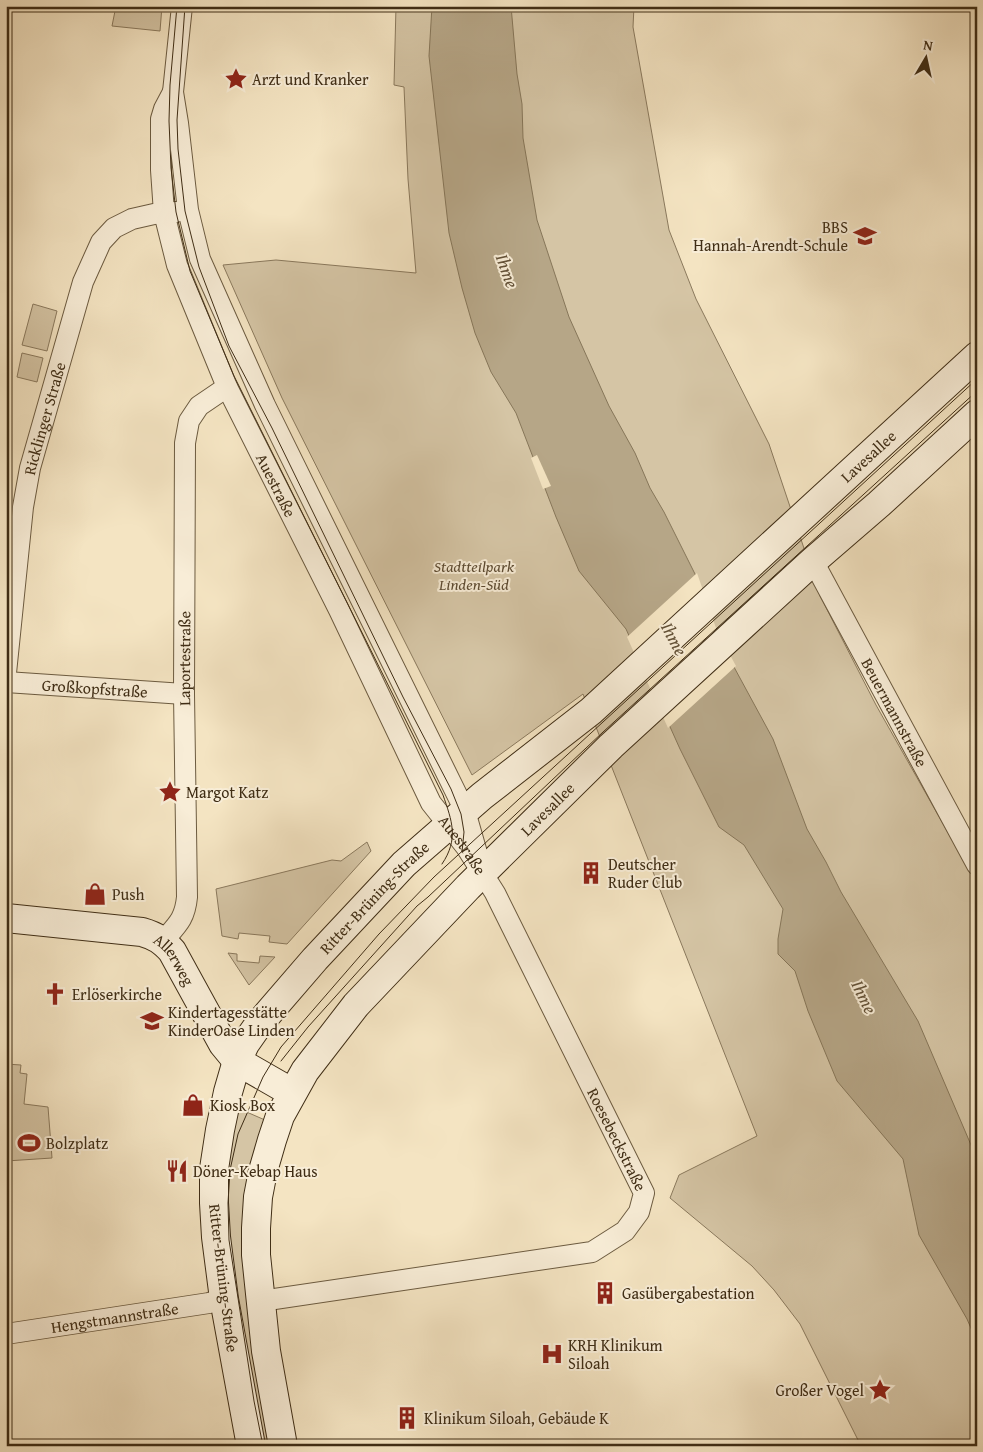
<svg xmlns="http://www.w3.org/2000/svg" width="983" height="1452" viewBox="0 0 983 1452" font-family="'Gentium Book Plus',serif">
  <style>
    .green { fill: #d5c5a5; stroke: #8a795d }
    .water { fill: #b6a687; stroke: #867659 }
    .pier { fill: #f4e4c2 }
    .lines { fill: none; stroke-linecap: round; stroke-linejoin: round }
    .street-casing { stroke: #6c5b40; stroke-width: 22 }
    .secondary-casing { stroke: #3f2d15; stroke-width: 30 }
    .street { stroke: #f8edd7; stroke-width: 20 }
    .secondary { stroke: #f8edd7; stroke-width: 28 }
    .tram { stroke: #3f2d15; stroke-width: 1 }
    .labels { text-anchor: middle; stroke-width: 4; stroke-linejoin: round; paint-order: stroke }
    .poi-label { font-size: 16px; fill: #3f2d15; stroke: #f8edd7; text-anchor: start }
    .street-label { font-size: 16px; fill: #3f2d15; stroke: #f8edd7 }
    .park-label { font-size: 16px; font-style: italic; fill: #5d4b32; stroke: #f8edd7 }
    .water-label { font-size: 18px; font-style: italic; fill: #635137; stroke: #f8edd7 }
  </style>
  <rect width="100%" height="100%" fill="#f4e4c2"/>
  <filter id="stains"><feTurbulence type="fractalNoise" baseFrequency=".004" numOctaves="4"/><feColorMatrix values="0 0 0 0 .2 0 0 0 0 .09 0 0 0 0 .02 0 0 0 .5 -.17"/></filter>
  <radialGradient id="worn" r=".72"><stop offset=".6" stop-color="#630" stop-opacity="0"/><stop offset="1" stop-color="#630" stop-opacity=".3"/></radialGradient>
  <!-- green -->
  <g class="green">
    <polygon points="116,6 162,6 160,31 112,26"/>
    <polygon points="396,6 634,6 633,27 669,230 696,299 769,444 820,596 876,705 977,884 977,1446 861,1446 800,1324 774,1290 752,1266 670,1198 679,1175 757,1136 583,694 472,775 282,398 223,265 276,260 416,273 408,179 404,87 394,85"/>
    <polygon points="33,304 57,311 47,351 22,345"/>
    <polygon points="22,353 43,358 37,382 17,377"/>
    <polygon points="367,842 371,851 287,944 269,942 270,936 239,933 238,939 222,936 216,889 332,860 341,861"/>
    <polygon points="228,953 237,954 237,961 259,963 260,956 275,957 249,985"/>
    <polygon points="6,1064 21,1065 20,1073 27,1074 24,1104 48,1107 52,1158 6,1161"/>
    <polygon points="235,1107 265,1120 258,1141 277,1446 259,1446 223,1213"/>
  </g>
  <!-- water -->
  <polygon class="water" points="432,6 511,6 517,74 522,104 523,138 537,220 569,317 609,406 635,453 650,488 664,512 695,574 715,632 773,739 807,829 826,862 841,892 918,1021 977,1159 977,1342 967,1319 919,1235 903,1159 837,1081 808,1011 795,971 778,954 778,939 783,909 744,845 719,827 680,749 626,629 579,571 556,517 516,413 491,372 475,333 462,288 449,233 429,56"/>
  <!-- pier -->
  <g class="pier">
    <polygon points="537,455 551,486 543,489 531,458"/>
    <polygon points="697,573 717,631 736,666 668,728 627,637"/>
  </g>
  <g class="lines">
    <defs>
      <g id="street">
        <polyline points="182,6 173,92 178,123 188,210 200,259 265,405 465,811 477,853"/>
        <path id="s1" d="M173 92 164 109 161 119V170L164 213 177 265 227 387 339 610 431 803 466 847 495 893 644 1193 639 1212 625 1231 592 1252 261 1301"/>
        <path id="s2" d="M813 561 977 865"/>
        <path id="s3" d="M6 673 23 507 30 468 83 282 101 242 114 228 132 219 154 214 176 212"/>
        <path id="s4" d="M6 682 184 694"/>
        <path id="s5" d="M163 941C177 925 185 919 187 897L184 694 185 443 189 421 199 406 227 387"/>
        <path id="s6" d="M6 1334 209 1303 224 1299"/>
      </g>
      <g id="secondary">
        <path id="s7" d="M6 918 142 932C156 936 163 941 172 951L223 1044 237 1061 291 1092"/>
        <path id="s8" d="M251 1446 224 1299 216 1237 214 1203V1169L220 1130 228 1092 237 1061 245 1044 259 1024 315 959 404 864 482 796 591 711 977 356"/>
        <path id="s9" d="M283 1446 266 1351 256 1255V1228L258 1197 263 1171 272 1140 280 1116 305 1071 356 1005 468 887 611 746 813 561 879 504 977 414"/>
      </g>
    </defs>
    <!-- street casing -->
    <use href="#street" class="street-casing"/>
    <!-- secondary casing -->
    <use href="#secondary" class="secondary-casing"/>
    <!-- street -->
    <use href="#street" class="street"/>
    <!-- secondary -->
    <use href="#secondary" class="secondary"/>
    <!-- tram -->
    <g class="tram">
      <path d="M177 6 170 85 169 121 171 168 176 212 190 271 234 376 443 795C452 821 459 839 442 864"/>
      <polyline points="185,6 177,120 178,149 185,211 199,267 229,346 272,428 403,697 451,789 461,814 464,832 462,852"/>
      <polyline points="281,1061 308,1027 417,906 428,897 603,732 977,391"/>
      <polyline points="263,1446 254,1401 229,1240 228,1203 230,1170 238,1134 263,1077 281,1047 379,934 434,877 977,379"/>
    </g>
  </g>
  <!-- icons -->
  <defs>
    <symbol id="sight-bare" viewBox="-9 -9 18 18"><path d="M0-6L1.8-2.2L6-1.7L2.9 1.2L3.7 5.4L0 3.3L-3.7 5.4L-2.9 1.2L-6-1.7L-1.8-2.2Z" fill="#8f2418" stroke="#f8edd7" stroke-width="2.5" paint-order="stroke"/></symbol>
    <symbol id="university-bare" viewBox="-9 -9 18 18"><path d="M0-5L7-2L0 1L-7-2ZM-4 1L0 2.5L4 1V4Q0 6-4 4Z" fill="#8f2418" stroke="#f8edd7" stroke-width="2.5" paint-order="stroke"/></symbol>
    <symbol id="building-bare" viewBox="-9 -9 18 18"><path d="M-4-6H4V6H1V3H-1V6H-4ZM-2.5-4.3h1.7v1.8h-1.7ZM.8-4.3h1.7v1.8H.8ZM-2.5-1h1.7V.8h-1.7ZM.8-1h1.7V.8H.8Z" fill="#8f2418" stroke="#f8edd7" stroke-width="2.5" paint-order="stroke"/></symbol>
    <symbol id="shop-bare" viewBox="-9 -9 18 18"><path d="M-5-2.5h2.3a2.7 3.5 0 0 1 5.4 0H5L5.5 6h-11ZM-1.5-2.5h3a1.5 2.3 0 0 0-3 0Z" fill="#8f2418" stroke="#f8edd7" stroke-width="2.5" paint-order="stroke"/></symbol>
    <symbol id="church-bare" viewBox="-9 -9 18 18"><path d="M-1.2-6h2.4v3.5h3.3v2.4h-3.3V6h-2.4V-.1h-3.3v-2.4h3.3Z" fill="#8f2418" stroke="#f8edd7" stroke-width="2.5" paint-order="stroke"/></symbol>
    <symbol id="school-bare" viewBox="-9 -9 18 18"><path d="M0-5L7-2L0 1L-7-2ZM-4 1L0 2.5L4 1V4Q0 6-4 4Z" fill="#8f2418" stroke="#f8edd7" stroke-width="2.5" paint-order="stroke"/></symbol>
    <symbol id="stadium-bare" viewBox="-9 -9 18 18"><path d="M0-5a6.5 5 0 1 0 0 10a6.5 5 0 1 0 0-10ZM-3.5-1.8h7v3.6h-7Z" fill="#8f2418" stroke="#f8edd7" stroke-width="2.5" paint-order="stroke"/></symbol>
    <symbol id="restaurant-bare" viewBox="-9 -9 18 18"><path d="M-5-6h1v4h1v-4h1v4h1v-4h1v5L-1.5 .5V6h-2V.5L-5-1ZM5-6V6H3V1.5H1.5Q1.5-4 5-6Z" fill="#8f2418" stroke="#f8edd7" stroke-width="2.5" paint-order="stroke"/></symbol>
    <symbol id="hospital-bare" viewBox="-9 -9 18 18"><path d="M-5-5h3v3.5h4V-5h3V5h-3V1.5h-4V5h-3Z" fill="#8f2418" stroke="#f8edd7" stroke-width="2.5" paint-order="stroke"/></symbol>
  </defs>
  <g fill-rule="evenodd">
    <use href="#sight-bare" x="220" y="63" width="32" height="32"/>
    <use href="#university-bare" x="849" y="220" width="32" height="32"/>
    <use href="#sight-bare" x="154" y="776" width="32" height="32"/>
    <use href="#building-bare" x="575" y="857" width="32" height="32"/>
    <use href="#shop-bare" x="79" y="878" width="32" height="32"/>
    <use href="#church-bare" x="39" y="978" width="32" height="32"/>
    <use href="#school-bare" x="136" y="1005" width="32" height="32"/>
    <use href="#shop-bare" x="177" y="1089" width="32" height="32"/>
    <use href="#stadium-bare" x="13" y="1127" width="32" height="32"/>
    <use href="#restaurant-bare" x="161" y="1155" width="32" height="32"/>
    <use href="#building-bare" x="589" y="1277" width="32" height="32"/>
    <use href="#hospital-bare" x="536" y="1338" width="32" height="32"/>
    <use href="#sight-bare" x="864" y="1374" width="32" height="32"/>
    <use href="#building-bare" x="391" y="1402" width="32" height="32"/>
  </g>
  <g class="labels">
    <!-- poi labels -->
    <g class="poi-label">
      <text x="252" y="85">Arzt und Kranker</text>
      <text x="848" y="233" text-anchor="end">BBS<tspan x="848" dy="18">Hannah-Arendt-Schule</tspan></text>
      <text x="186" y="798">Margot Katz</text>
      <text x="608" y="870">Deutscher<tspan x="608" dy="18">Ruder Club</tspan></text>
      <text x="112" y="900">Push</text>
      <text x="72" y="1000">Erlöserkirche</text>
      <text x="168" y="1018">Kindertagesstätte<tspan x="168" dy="18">KinderOase Linden</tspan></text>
      <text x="210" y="1111">Kiosk Box</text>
      <text x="46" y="1149">Bolzplatz</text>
      <text x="193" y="1177">Döner-Kebap Haus</text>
      <text x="622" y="1299">Gasübergabestation</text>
      <text x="568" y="1351">KRH Klinikum<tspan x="568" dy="18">Siloah</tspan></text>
      <text x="864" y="1396" text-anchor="end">Großer Vogel</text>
      <text x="424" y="1424">Klinikum Siloah, Gebäude K</text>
    </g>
    <!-- street labels -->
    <g class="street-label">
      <text dy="6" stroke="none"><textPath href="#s3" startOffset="258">Ricklinger Straße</textPath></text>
      <text dy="6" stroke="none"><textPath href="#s8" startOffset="1268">Lavesallee</textPath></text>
      <text dy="6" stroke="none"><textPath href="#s1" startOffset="419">Auestraße</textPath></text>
      <text dy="6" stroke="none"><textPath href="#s5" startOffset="290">Laportestraße</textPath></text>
      <text dy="6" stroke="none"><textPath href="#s4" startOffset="89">Großkopfstraße</textPath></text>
      <text dy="6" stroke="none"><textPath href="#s2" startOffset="172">Beuermannstraße</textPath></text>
      <text dy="6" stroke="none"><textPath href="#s9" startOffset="744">Lavesallee</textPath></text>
      <text dy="6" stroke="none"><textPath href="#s1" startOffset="825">Auestraße</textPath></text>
      <text dy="6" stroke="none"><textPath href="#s8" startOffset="605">Ritter-Brüning-Straße</textPath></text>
      <text dy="6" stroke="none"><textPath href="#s7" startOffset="181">Allerweg</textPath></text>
      <text dy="6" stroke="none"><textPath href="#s1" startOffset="1158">Roesebeckstraße</textPath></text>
      <text transform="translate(224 1278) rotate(83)" y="6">Ritter-Brüning-Straße</text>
      <text dy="6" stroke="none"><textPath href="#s6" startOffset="110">Hengstmannstraße</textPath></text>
    </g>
    <!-- park labels -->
    <g class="park-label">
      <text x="474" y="572">Stadtteilpark<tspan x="474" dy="18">Linden-Süd</tspan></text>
    </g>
    <!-- water labels -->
    <g class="water-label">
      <text transform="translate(507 271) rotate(70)" y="6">Ihme</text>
      <text transform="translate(674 639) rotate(62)" y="6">Ihme</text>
      <text transform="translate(864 997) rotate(64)" y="6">Ihme</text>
    </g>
  </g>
  <!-- margin -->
  <rect width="983" height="1452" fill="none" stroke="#f4e4c2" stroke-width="25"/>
  <rect x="8" y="8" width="968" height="1437" fill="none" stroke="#3f2d15" stroke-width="2.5"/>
  <rect x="12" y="12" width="958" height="1427" fill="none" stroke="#3f2d15"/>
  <!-- north arrow -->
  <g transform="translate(926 58) rotate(9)" stroke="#f8edd7" stroke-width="4" paint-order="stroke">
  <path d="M0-4L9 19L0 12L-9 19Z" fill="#3f2d15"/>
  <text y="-8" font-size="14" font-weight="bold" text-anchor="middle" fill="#3f2d15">N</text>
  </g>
  <rect width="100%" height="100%" filter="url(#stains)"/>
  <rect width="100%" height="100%" fill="url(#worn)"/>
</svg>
